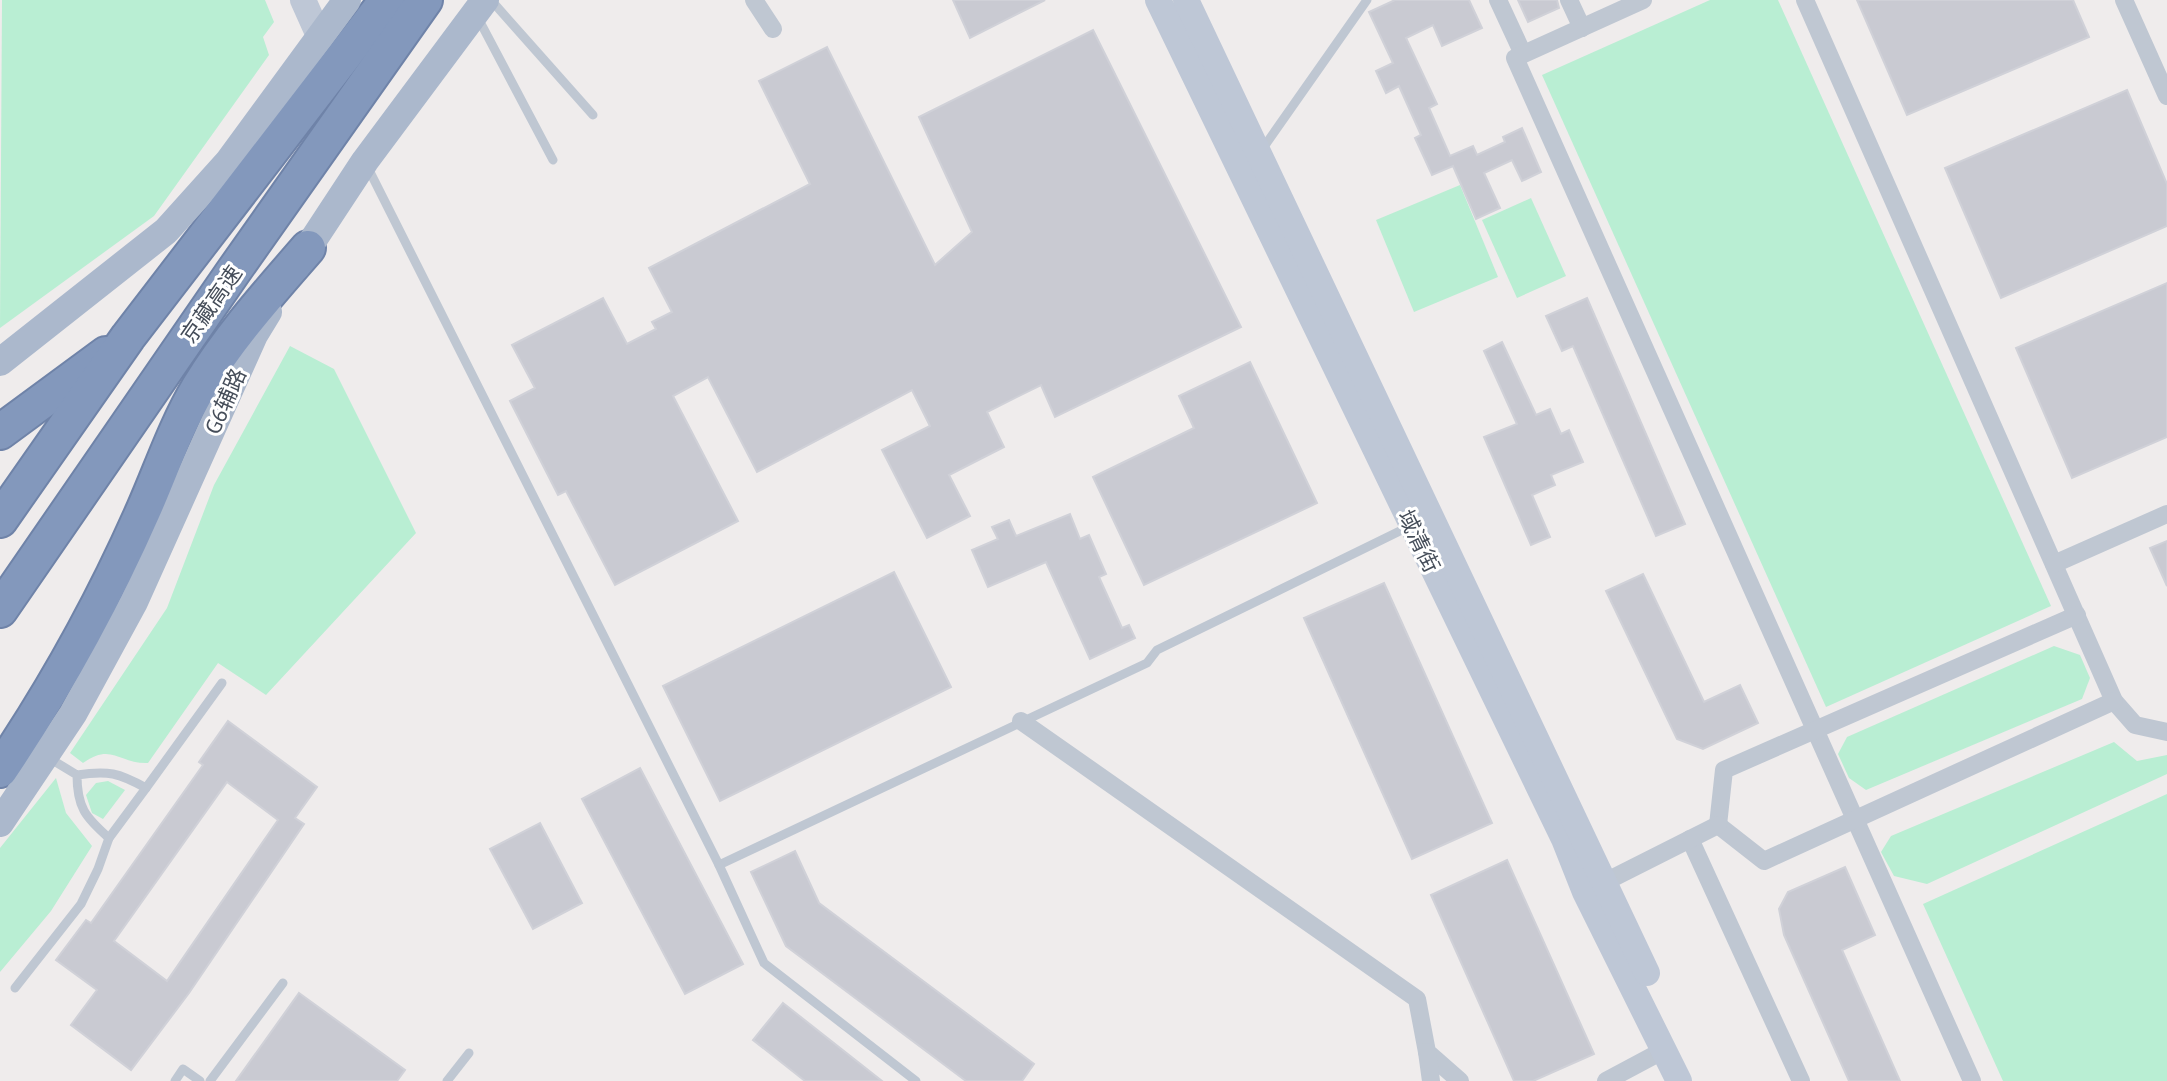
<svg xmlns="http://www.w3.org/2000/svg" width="2167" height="1081" viewBox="0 0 2167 1081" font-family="'PT Sans','Noto Sans SC',sans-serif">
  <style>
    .green { fill: #b9eed3 }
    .building { fill: #c9cad2; stroke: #d0d1d8; stroke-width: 2; fill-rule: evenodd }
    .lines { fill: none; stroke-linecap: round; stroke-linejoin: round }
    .highway-casing { stroke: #6f83a8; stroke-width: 38 }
    .lane { stroke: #bfc7d2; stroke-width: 9 }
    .street { stroke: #bfc7d2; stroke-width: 18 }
    .secondary { stroke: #bec7d6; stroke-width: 26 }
    .primary { stroke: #abb8cc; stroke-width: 28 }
    .highway { stroke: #8398bc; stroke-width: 34 }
    .labels { text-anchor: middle; stroke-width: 6; stroke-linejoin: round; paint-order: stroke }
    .street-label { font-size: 22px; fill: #454d59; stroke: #fff }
  </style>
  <rect width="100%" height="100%" fill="#efecec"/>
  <!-- green -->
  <g class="green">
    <polygon points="2,0 265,0 274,22 263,37 269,55 154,216 0,328"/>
    <polygon points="1710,0 1778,0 2051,606 1826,707 1542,75"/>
    <polygon points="1460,185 1498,277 1414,312 1376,220"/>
    <polygon points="1531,198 1566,276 1517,298 1482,220"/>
    <path d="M290 346 334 369 416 533 266 695 218 663 148 763C119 764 112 742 83 763L70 753 167 608 214 485Z"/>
    <polygon points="2054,646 2080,655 2090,678 2082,699 1866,790 1849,778 1838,754 1847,737"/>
    <polygon points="2114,742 2137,761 2167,755 2167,774 1927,884 1894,876 1881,852 1891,836"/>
    <polygon points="56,778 66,813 92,846 51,911 0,972 0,848"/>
    <polygon points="108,781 125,790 103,819 92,813 86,795 96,783"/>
    <polygon points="2167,794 2167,1081 2003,1081 1923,904"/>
  </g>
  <!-- building -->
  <g class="building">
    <polygon points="953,0 1045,0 970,38"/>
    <polygon points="1395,0 1469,0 1482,28 1442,46 1433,25 1406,38 1437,104 1429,108 1450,156 1473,146 1477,155 1505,142 1503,137 1522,128 1541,172 1522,181 1512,160 1484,173 1500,208 1476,219 1453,166 1432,175 1415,138 1421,135 1399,86 1386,93 1376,71 1393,63 1369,12"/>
    <polygon points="1518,0 1557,0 1559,8 1528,22"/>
    <polygon points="1857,0 2073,0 2089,37 1907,115"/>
    <polygon points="1093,30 1241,327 1055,417 1041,385 987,412 1004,447 949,475 970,516 927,538 882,450 930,426 912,390 757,472 708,377 673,396 738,521 615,585 566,491 558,495 510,401 535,388 512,345 603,298 627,344 656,329 652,322 672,312 649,268 810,184 759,81 827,47 935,265 972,232 919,117"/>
    <polygon points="2127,90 2167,184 2167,226 2001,298 1945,168"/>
    <polygon points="2167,283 2167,437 2072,478 2016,348"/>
    <polygon points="1587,298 1685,524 1656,536 1573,346 1562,351 1546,316"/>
    <polygon points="1502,342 1536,415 1550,409 1561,434 1569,430 1583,462 1551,475 1555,485 1532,495 1550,537 1531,545 1484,437 1517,424 1484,351"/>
    <polygon points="1250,362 1317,503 1144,585 1093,477 1194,428 1179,396"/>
    <polygon points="1070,514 1080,539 1089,535 1106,574 1099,577 1122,628 1129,625 1135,638 1090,659 1046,562 988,587 972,550 998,539 992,527 1009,520 1016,536"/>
    <polygon points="2167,541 2167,586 2150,548"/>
    <polygon points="894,572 951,687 720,801 663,686"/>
    <polygon points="1643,574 1704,702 1740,685 1758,723 1703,749 1677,739 1606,591"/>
    <polygon points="1384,583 1492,823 1412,859 1304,618"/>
    <path d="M228 721 317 787 295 818 304 824 189 993 131 1070 71 1025 97 990 56 960 86 920 91 923 203 765 199 762ZM227 782 278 820 167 981 114 941Z"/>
    <polygon points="640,768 743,964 685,994 582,799"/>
    <polygon points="540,823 582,903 533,929 490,849"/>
    <polygon points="795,851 819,903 1034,1064 1022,1081 966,1081 786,946 751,872"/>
    <polygon points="1507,860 1594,1054 1533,1081 1514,1081 1431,895"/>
    <polygon points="1845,867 1875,935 1842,950 1900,1081 1849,1081 1784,935 1779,909 1788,892"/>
    <polygon points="299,993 405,1070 397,1081 236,1081"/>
    <polygon points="783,1003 882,1081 805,1081 753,1040"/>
  </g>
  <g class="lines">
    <defs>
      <g id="highway">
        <polyline points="0,432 106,354"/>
        <polyline points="0,520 128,337 387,0"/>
        <polyline points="0,610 233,272 425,0"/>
        <path d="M0 770C56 687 104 600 144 509 162 468 176 426 199 387 230 336 269 293 308 248"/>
      </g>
    </defs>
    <!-- highway casing -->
    <use href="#highway" class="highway-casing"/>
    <!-- lane -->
    <g class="lane">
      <polyline points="491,0 593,115"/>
      <polyline points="478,18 553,160"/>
      <polyline points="1261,151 1367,0"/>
      <polyline points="368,168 719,865 1147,663 1157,650 1408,527"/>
      <path d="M49 758 77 775C77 807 85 817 109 838L146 788C119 773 108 770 77 775"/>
      <polyline points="146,788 222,683"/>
      <polyline points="719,865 764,963 916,1081"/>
      <polyline points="15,988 81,904 98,869 109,838"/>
      <polyline points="175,1081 183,1069 200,1081"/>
      <polyline points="210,1081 283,983"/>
      <polyline points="447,1081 469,1053"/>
    </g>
    <!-- street -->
    <g class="street">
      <polyline points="754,0 773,29"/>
      <polyline points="1498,0 1523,54"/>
      <polyline points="1569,0 1582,28"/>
      <polyline points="1643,0 1515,58 1972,1081"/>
      <polyline points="1805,0 2114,701 2135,725 2167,732"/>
      <polyline points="2124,0 2167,96"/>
      <polyline points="2054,564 2167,514"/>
      <polyline points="1021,721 1417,999 1427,1052 1460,1081"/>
      <polyline points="1718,825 1764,861 2114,701"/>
      <polyline points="1718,825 1724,770 2077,615"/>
      <polyline points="1690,839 1801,1081"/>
      <polyline points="1595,887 1718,825"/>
      <polyline points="1427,1052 1431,1081"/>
      <polyline points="1606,1081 1664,1050"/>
    </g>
    <!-- secondary -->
    <g class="secondary">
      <polyline points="303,0 320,38"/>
      <polyline points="1158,0 1564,839 1585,892 1679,1081"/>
      <polyline points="1186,0 1647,973"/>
    </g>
    <!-- primary -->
    <g class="primary">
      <polyline points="296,266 365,161 485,0"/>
      <polyline points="0,362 166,231 229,161 347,0"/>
      <polyline points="0,823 73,714 134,602 254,335 268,312"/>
    </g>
    <!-- highway -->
    <use href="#highway" class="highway"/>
  </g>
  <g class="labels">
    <!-- street labels -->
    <g class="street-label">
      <text transform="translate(211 304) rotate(-55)" y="8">京藏高速</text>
      <text transform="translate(225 401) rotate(-66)" y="8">G6辅路</text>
      <text transform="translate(1419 541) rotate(64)" y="8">域清街</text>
    </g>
  </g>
</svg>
